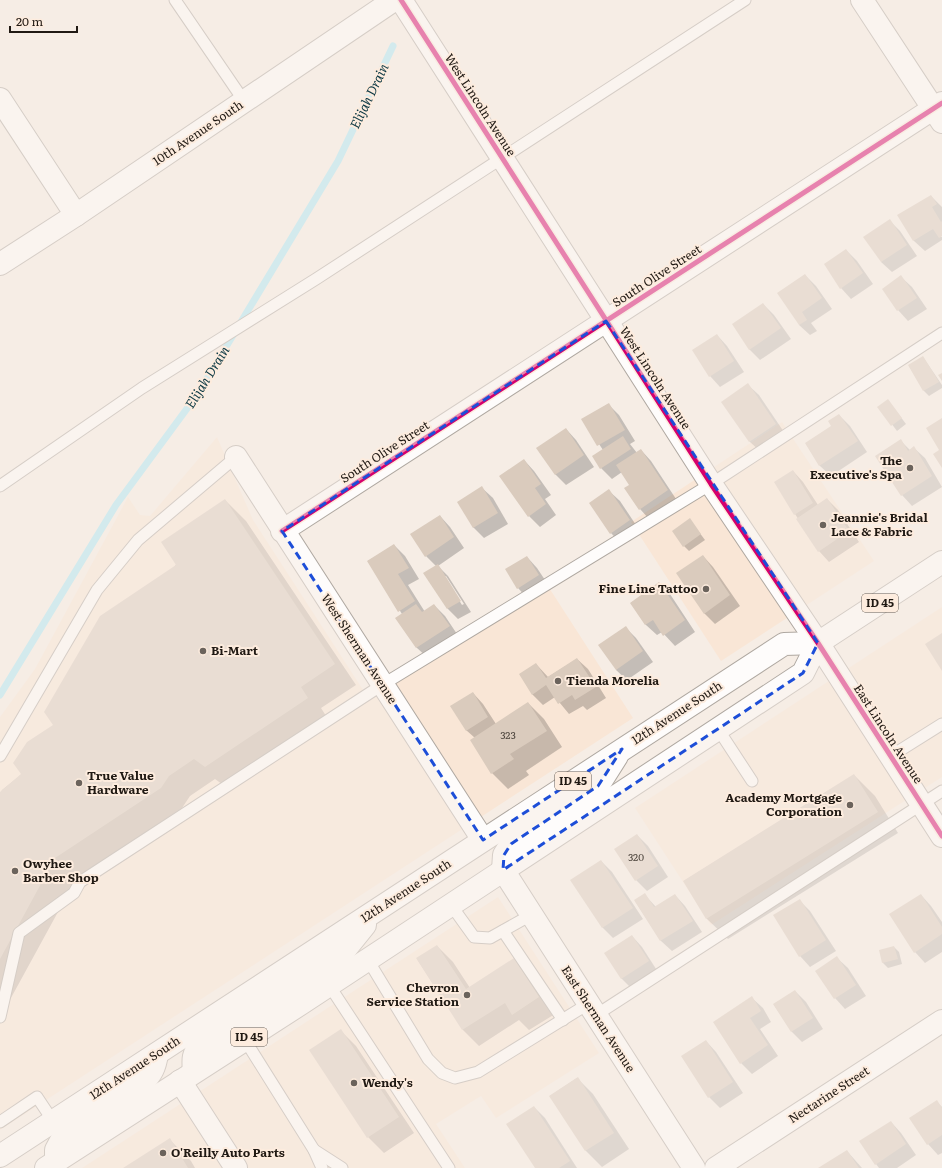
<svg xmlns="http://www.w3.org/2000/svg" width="942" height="1168" viewBox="0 0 942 1168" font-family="Literata,serif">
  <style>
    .built { fill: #f9e6d6 }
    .shadow { fill: #0003; fill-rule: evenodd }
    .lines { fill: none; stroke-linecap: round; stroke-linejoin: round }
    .stream { stroke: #a8e7f5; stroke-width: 7 }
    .building { fill: #dacbbd }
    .service-casing { stroke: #afa8a1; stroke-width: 13 }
    .minor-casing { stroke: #afa8a1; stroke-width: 24 }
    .primary-casing { stroke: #afa8a1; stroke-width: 24 }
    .service { stroke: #fefcfb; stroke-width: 11 }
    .minor { stroke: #fefcfb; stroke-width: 22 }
    .primary { stroke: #fefcfb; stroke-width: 22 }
    .cycleway-casing { stroke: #fdecde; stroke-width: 8 }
    .cycleway { stroke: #d6006c; stroke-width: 5 }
    .marked { fill: none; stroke: #1d4ed8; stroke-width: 3; stroke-dasharray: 8 5; stroke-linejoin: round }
    .poi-dot { fill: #6b635c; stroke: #fdecde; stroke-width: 1.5 }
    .labels { text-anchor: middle; stroke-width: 4; stroke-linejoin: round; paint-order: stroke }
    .number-label { font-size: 10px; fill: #4e463e }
    .shield { fill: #fdecde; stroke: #625850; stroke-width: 1 }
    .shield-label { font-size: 11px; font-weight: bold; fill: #201913 }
    .street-label { font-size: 12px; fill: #201913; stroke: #fdecde }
    .poi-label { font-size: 12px; font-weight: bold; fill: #201913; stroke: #fdecde; text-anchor: start }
    .water-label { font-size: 13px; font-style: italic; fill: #0b3843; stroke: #fdecde }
  </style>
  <rect width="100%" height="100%" fill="#f6ede5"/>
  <!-- built -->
  <g class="built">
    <polygon points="782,422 874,561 721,661 631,522"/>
    <polygon points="217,437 253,520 367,696 544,580 633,718 0,1130 0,717 35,669 128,497 140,515 150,516"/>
    <polygon points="942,607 942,777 711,925 635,808"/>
    <polygon points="498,897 599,1053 496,1118 481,1096 436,1124 465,1168 82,1168"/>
  </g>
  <!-- shadow -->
  <g class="shadow">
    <polygon points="931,196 942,207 942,234 939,236 942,237 942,240 925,251 914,241 899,216"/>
    <polygon points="890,221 900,231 917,256 892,272 881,262"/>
    <polygon points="846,250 857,261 873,284 851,299 841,288"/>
    <polygon points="805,275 816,286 832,309 811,323 817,331 810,335 799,325"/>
    <polygon points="901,277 912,287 927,309 908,321 898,310"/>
    <polygon points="763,304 774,315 791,339 760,360 749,349"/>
    <polygon points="717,335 727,346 744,372 720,387 710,376"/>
    <polygon points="923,357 942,385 942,388 929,396 924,391 909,366"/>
    <polygon points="748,385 759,395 786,435 761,452 750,442 723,402"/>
    <polygon points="888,400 906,424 897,431 879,407"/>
    <polygon points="608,404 619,415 635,441 630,444 637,453 641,450 651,461 678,502 650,520 640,509 631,485 622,472 612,479 601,468 603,450 583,420"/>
    <polygon points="839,415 850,426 867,452 831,476 820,466 806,444 832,426"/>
    <polygon points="566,429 576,440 594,467 566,485 555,474"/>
    <polygon points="901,441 910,450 914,448 925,458 942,487 912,506 902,495"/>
    <polygon points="524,460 534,471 551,495 545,499 556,515 540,527 529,516"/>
    <polygon points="793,471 803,482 818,505 827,499 838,510 859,542 829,562 819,551 795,514"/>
    <polygon points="482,488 493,498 508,524 484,538 473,527"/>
    <polygon points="609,491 620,501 640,531 621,544 611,533"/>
    <polygon points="225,500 246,521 356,685 321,708 328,719 226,787 215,779 190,796 182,808 76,879 0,1018 0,794 2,790 22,774 54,725"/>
    <path d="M440 516 450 527 464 548 438 566 448 576 471 612 458 619 448 609 436 566 426 556ZM444 576H446L464 604 462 605Z"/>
    <polygon points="690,520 705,540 689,551 684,546"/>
    <polygon points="394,545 405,556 419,579 408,585 425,612 434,605 445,616 459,637 428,658 417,648 397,618 402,614 368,561"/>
    <polygon points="703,556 713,567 740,606 715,624 704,613"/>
    <polygon points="527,557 537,568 549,586 528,599 518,588"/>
    <polygon points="659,583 670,594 695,632 675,646 662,632 657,635 646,625 631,603"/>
    <polygon points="625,627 636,638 653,662 627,680 616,670"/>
    <polygon points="577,659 588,669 606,698 587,710 583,706 569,714 555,697 543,705 532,694 536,664 548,677"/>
    <polygon points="473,693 483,704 496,724 528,703 544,719 562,747 526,771 529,775 508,789 492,773 475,738 466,730"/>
    <polygon points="854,775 875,796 898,833 728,939 707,919 684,881"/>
    <polygon points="637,835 648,846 668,877 647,891 636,880"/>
    <polygon points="601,861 612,872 643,919 613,938 603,928 572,880"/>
    <polygon points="645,895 656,907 675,895 685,906 702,932 672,951 661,941 635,901"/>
    <polygon points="921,895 931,906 942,922 942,952 925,963 915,952"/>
    <polygon points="799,900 810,911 836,951 810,967 800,956"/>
    <polygon points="632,936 642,947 658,972 632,989 621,978"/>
    <polygon points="437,946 453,962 470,988 514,960 530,976 555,1014 529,1030 519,1020 479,1046 463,1030 417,959"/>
    <polygon points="894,947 899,952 902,964 888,968 883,963 880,951"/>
    <polygon points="837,958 848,968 866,996 845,1009 835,998"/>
    <polygon points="795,991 806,1002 823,1029 802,1042 792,1032 774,1005"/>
    <polygon points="752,998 763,1008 771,1022 760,1029 778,1056 752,1074 741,1063"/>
    <polygon points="340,1030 356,1046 414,1133 384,1153 368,1137"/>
    <polygon points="706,1041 716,1052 743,1093 720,1108 709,1097 683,1056"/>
    <polygon points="577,1078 593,1094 629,1149 602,1167 586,1151 550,1096"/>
    <polygon points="936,1101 942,1107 942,1153 938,1155 928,1144"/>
    <polygon points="534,1107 545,1118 577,1168 536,1168"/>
    <polygon points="891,1122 901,1133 916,1155 897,1168 879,1168 876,1164"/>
    <polygon points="170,1140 191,1161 195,1168 125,1168"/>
    <polygon points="847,1151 862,1168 821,1168"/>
  </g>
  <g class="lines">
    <!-- stream -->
    <polyline class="stream" points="0,695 116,505 197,395 338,161 393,46"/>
  </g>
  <!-- building -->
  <g class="building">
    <polygon points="931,195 937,204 932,207 941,222 942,221 942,236 939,238 933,229 913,241 897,215"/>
    <polygon points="890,219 907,245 881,262 863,237"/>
    <polygon points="846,249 863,273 840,289 824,264"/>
    <polygon points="805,274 822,298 802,312 807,320 799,325 777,293"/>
    <polygon points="901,275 917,298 897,311 882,289"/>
    <polygon points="763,303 781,328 749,350 732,324"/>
    <polygon points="717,334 734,361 709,377 692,350"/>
    <polygon points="923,356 939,382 923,391 908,365"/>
    <polygon points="942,373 942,381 938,375"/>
    <polygon points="748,383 776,424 749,442 721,402"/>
    <polygon points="888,399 902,418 891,426 877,407"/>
    <polygon points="609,403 625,430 597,446 581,419"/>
    <polygon points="839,414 858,441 819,466 805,443 831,426 828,421"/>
    <polygon points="942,418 942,468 933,454 939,450 926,428"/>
    <polygon points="566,428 584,455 555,475 536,448"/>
    <polygon points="623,436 631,449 600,469 592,456"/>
    <polygon points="901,439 908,451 914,446 932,476 901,496 875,456"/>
    <polygon points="641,449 668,490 639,510 624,488 629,485 616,465"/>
    <polygon points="524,459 541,484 535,488 546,504 528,517 499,476"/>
    <polygon points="793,470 813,503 794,515 774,482"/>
    <polygon points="482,486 498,513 473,528 457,502"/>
    <polygon points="609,489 630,520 610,534 589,503"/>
    <polygon points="827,498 849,531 818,552 796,519"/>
    <polygon points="225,499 335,664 301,687 308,698 205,767 194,759 169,776 161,788 55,858 0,959 0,792 21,774 13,763 27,742 53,725 44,712 100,616 176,565 161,542"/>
    <polygon points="440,515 454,537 425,557 410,534"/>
    <polygon points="690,518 701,534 683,547 672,531"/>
    <polygon points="394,544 409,568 398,574 415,601 398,612 367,561"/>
    <polygon points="703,555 730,595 704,614 676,573"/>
    <polygon points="527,556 539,575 517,589 505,569"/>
    <polygon points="438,564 461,601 447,609 423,573"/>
    <polygon points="659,582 685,620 663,636 653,620 645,625 630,603"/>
    <polygon points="416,604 422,612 434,604 450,626 416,648 395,618"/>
    <polygon points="626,626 643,651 616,670 598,645"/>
    <polygon points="942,633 942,671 925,644"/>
    <polygon points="577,658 596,687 575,700 572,695 558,704 546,685 532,695 519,674 536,663 546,678"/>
    <polygon points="473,692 488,717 466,731 450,706"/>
    <polygon points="528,702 547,731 510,754 514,759 491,774 470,740"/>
    <polygon points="854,774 878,812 706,919 683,881"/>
    <polygon points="637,834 658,866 635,881 614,849"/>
    <polygon points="601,860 633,908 602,928 570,880"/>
    <polygon points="645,893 654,907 675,894 693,921 660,941 634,900"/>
    <polygon points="921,894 942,927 942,934 914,953 889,914"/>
    <polygon points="800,899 826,940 799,957 773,915"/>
    <polygon points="632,935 649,961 621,979 604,953"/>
    <polygon points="437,945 466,989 514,958 539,997 512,1015 505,1003 462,1030 416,958"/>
    <polygon points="894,946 898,959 882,963 879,950"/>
    <polygon points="837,956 856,985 834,999 815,971"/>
    <polygon points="795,990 813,1018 791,1032 773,1004"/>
    <polygon points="752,996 761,1011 750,1018 768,1045 740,1064 713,1022"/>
    <polygon points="341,1029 399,1117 367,1138 309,1050"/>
    <polygon points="706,1040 733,1082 708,1098 681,1056"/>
    <polygon points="578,1077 614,1133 585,1151 549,1096"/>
    <polygon points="937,1100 942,1108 942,1135 927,1145 909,1118"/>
    <polygon points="534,1106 570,1161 559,1168 535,1168 506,1124"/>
    <polygon points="891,1121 906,1144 875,1165 859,1141"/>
    <polygon points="170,1138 188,1168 123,1168"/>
    <polygon points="847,1150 859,1168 818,1168"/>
  </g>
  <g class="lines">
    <defs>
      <g id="service">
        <polyline points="175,0 244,101"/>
        <polyline points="0,486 142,388 316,279 745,0"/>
        <polyline points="718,729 752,781"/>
        <polyline points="0,756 97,590 138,540 236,457"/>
        <polyline points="891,756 942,724"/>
        <polyline points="451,905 474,937 490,938 531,915"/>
        <polyline points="503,931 563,1020"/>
        <polyline points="368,960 428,1059 442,1073 455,1078 478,1072 588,1004"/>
        <polyline points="329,985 449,1168"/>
        <polyline points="596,1015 942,791"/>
        <polyline points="0,1017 19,933 74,893 80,882 382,685 711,484 942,333"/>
        <polyline points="245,1040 314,1150 322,1168"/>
        <polyline points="0,1122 37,1097 53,1121"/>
        <polyline points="314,1150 342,1168"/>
      </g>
      <g id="minor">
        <polyline points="401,0 711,484 818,643 942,836"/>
        <polyline points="862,0 942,122"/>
        <polyline points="0,99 76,215"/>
        <polyline points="0,264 76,215 394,0"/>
        <polyline points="236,457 483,840"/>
        <polyline points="282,531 942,103"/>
        <polyline points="503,870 694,1168"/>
        <polyline points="180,1081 236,1168"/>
        <polyline points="716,1168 942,1021"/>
      </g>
      <g id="primary">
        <polyline points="503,870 504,855 511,844 598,786 617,756"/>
        <path d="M194 1072C193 1060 192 1054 201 1045L344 951 365 925"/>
        <polyline points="0,1156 784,644 818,643"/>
        <path d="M56 1161V1150L63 1137 142 1083C152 1074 155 1067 157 1054"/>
        <polyline points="46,1168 302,1003 803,673 818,643 942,562"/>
      </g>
    </defs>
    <!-- service casing -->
    <use href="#service" class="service-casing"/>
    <!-- minor casing -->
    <use href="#minor" class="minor-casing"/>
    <!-- primary casing -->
    <use href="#primary" class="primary-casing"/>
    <!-- service -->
    <use href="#service" class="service"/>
    <!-- minor -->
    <use href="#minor" class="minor"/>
    <!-- primary -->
    <use href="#primary" class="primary"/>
    <defs>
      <g id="cycleway">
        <polyline points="401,0 711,484 818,643 942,836"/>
        <polyline points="282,531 942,103"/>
      </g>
    </defs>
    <!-- cycleway casing -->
    <use href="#cycleway" class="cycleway-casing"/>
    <!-- cycleway -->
    <use href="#cycleway" class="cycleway"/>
  </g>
  <!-- marked area -->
  <path d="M0 0H942V1168H0ZM606 321 818 643 803 673 503 870 504 855 511 844 598 786 622 749 483 840 282 531Z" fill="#f6ede5" fill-opacity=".55" fill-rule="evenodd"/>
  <path class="marked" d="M606 321 818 643 803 673 503 870 504 855 511 844 598 786 622 749 483 840 282 531Z"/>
  <!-- markers -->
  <g class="poi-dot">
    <circle cx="910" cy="468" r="4"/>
    <circle cx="823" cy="525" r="4"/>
    <circle cx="706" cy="589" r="4"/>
    <circle cx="203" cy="651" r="4"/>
    <circle cx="558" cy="681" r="4"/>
    <circle cx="79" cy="783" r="4"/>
    <circle cx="850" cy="805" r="4"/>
    <circle cx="15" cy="871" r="4"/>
    <circle cx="467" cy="995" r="4"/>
    <circle cx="354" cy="1083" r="4"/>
    <circle cx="163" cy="1153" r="4"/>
  </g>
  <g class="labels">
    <!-- number labels -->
    <g class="number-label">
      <text x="508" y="739">323</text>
      <text x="636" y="861">320</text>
    </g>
    <!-- shield labels -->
    <g class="shield">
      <rect x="862" y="594" width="36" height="18" rx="3"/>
      <rect x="555" y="772" width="36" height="18" rx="3"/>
      <rect x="231" y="1028" width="36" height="18" rx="3"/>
    </g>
    <g class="shield-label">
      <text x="880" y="607">ID 45</text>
      <text x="573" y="785">ID 45</text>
      <text x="249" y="1041">ID 45</text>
    </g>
    <!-- street labels -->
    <g class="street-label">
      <text transform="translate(480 105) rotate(57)" y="4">West Lincoln Avenue</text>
      <text transform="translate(198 133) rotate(-34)" y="4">10th Avenue South</text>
      <text transform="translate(657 276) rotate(-33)" y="4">South Olive Street</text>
      <text transform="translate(655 378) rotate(57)" y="4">West Lincoln Avenue</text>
      <text transform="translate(385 452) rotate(-33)" y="4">South Olive Street</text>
      <text transform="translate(359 649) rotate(57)" y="4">West Sherman Avenue</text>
      <text transform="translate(677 713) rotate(-33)" y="4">12th Avenue South</text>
      <text transform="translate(888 734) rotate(57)" y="4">East Lincoln Avenue</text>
      <text transform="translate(406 891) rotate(-33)" y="4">12th Avenue South</text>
      <text transform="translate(598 1019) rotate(57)" y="4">East Sherman Avenue</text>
      <text transform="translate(135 1068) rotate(-33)" y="4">12th Avenue South</text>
      <text transform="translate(829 1095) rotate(-33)" y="4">Nectarine Street</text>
    </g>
    <!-- poi labels -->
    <g class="poi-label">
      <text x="902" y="465" text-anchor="end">The<tspan x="902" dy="14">Executive's Spa</tspan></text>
      <text x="831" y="522">Jeannie's Bridal<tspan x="831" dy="14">Lace &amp; Fabric</tspan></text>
      <text x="698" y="593" text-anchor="end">Fine Line Tattoo</text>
      <text x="211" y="655">Bi-Mart</text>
      <text x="566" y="685">Tienda Morelia</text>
      <text x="87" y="780">True Value<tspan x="87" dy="14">Hardware</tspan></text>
      <text x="842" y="802" text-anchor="end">Academy Mortgage<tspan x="842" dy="14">Corporation</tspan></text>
      <text x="23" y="868">Owyhee<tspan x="23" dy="14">Barber Shop</tspan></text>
      <text x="459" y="992" text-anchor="end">Chevron<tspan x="459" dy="14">Service Station</tspan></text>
      <text x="362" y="1087">Wendy's</text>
      <text x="171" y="1157">O'Reilly Auto Parts</text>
    </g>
    <!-- water labels -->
    <g class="water-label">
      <text transform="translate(369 96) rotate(-64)" y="5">Elijah Drain</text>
      <text transform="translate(207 377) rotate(-58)" y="5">Elijah Drain</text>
    </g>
  </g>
  <!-- scale -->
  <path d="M10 26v6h67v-6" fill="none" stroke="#201913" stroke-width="2"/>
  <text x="16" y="26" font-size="12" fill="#201913" stroke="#fdecde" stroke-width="3" paint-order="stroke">20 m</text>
</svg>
